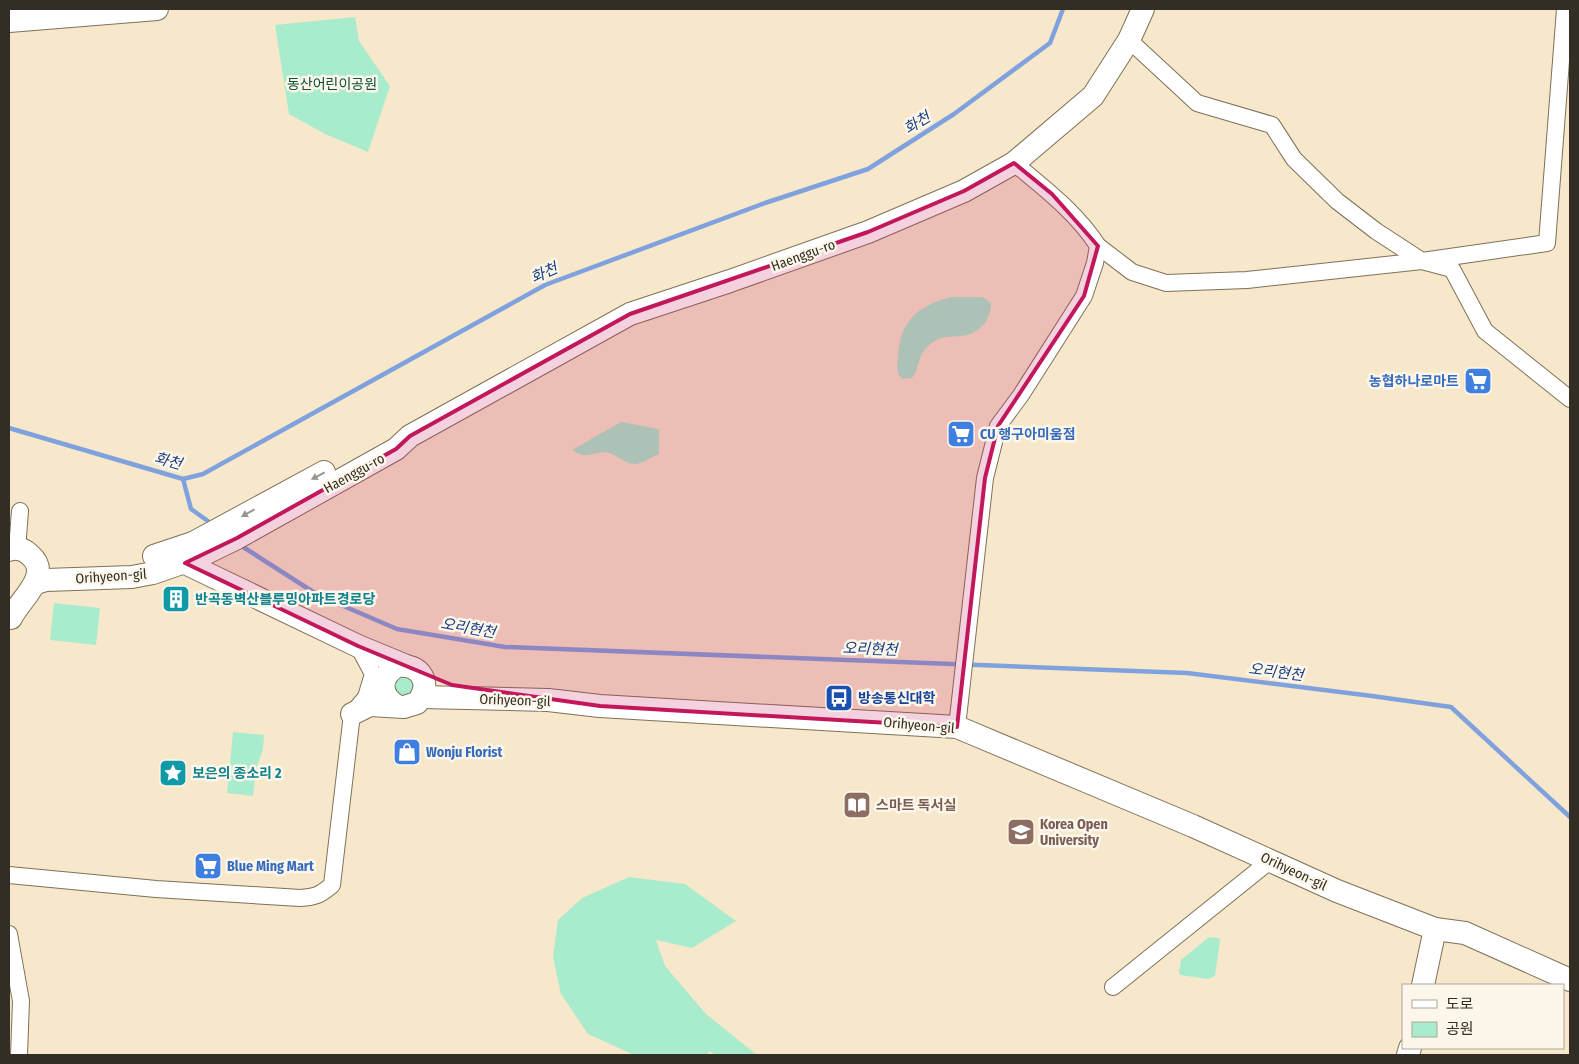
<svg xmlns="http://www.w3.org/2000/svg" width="1579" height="1064" viewBox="0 0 1579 1064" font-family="'Fira Sans Condensed','Noto Sans KR',sans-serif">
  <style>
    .green { fill: #a9eccd }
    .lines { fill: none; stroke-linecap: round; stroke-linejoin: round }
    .stream { stroke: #7fa2de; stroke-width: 4.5 }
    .street-casing { stroke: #7e7157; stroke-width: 18 }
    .secondary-casing { stroke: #7e7157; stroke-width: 24 }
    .street { stroke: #fff; stroke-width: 16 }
    .secondary { stroke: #fff; stroke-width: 22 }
    .oneway { fill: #999691 }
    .marked { fill: #c2185b; fill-opacity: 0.2; stroke: #c2185b; stroke-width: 4; stroke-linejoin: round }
    .labels { text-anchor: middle; stroke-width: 5; stroke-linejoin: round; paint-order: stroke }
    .park-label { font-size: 14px; fill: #0b4f38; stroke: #fdf7eb }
    .street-label { font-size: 14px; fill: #332e23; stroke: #fdf7eb }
    .shop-label { font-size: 14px; font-weight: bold; fill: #366cbe; stroke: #fdf7eb; text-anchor: start }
    .culture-label { font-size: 14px; font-weight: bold; fill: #0d838f; stroke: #fdf7eb; text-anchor: start }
    .transit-label { font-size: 14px; font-weight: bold; fill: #164399; stroke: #fdf7eb; text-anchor: start }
    .education-label { font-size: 14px; font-weight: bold; fill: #785e54; stroke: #fdf7eb; text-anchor: start }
    .water-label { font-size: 15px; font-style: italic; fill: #153d83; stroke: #fdf7eb }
  </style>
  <rect width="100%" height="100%" fill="#f7e8cc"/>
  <!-- green -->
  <g class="green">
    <polygon points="355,17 359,41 390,86 368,152 325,134 289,114 275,25"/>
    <path d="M950 297H983L991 303C991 318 982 331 967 335 955 338 944 334 933 342 916 354 921 366 912 378L902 379C896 372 897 366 898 357 900 320 917 307 950 297Z"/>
    <path d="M621 422 659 429V454C652 457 645 462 637 464 626 465 619 456 609 453 593 449 590 462 572 450Z"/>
    <polygon points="54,603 100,608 96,645 50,640"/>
    <circle cx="404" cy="686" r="9"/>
    <polygon points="233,732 264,735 263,749 256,769 253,796 227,793"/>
    <polygon points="629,877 685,884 736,921 692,948 656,940 665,966 706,1014 757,1055 716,1055 709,1051 707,1055 634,1055 588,1034 561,994 553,957 558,920 582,898"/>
    <polygon points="1209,937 1219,938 1220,941 1215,976 1208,979 1180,975 1179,973 1181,960"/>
  </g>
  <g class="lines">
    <!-- stream -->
    <g class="stream">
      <polyline points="9,428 183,479 203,474 545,285 765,203 868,169 954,114 1050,43 1063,9"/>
      <polyline points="183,479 191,509 212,524"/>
      <polyline points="240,545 318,595 397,629 505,647 1187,673 1372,696 1451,707 1570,817"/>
    </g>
    <defs>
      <g id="street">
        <polyline points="1129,40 1197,103 1272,125 1294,159 1337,201 1376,231 1422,261 1452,269 1485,331 1570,399"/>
        <polyline points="1098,246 1132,272 1166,283 1247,280 1422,261 1547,243 1565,9"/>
        <polyline points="17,549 20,511"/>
        <path d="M957 727 985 478 998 426 1021 395 1084 296 1095 263 1098 246C1077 213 1044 188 1014 163"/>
        <path d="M9 875 156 889 300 898C316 897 320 895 332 885L352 714 366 697 373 674 358 646"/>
        <polyline points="9,934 21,1001 19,1055"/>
        <polyline points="1113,987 1271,860"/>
      </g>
      <g id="secondary">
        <polyline points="9,21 157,9"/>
        <path d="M9 550C17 547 24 549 30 555 53 575 20 599 11 618"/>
        <polyline points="154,556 193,543 324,472"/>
        <polyline points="185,563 358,646 404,665"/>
        <polyline points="36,583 46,580 132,577 153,573 196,558 237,538 396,449 410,436 630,314 730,281 868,232 964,191 1014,163 1093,96 1129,40 1143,9"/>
        <polyline points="422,697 548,700 600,706 957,727 1193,826 1337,891 1435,929 1465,933 1570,980"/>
        <path d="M352 714 370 705 404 707 417 703C433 684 421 663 397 666 379 677 379 695 397 706"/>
        <polyline points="1423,985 1435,929"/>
        <polyline points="1408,1055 1410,1048"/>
      </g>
    </defs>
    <!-- street casing -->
    <use href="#street" class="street-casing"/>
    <!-- secondary casing -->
    <use href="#secondary" class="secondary-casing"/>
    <!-- street -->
    <use href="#street" class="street"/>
    <!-- secondary -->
    <use href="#secondary" class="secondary"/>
  </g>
  <!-- one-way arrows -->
  <defs><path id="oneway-solid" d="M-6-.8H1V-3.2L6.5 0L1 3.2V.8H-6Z" transform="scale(1.25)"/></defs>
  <g class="oneway">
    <use href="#oneway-solid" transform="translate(318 476) rotate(152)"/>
    <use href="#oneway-solid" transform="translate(248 513) rotate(151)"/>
  </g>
  <!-- marked area -->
  <path class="marked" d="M1014 163 1052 194 1098 246 1084 296 998 426 985 478 957 727 600 706 452 685 358 646 185 563 237 538 396 449 410 436 630 314 868 232 964 191Z"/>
  <!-- icons -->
  <defs>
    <symbol id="supermarket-square" viewBox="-11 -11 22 22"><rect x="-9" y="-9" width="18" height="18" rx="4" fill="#3f7fe0" stroke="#fdf7eb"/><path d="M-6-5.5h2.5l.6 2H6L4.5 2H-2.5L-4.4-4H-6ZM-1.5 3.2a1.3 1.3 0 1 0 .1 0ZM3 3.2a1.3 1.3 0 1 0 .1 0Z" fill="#fff"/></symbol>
    <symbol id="building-square" viewBox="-11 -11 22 22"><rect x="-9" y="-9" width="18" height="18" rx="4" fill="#0f9aa8" stroke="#fdf7eb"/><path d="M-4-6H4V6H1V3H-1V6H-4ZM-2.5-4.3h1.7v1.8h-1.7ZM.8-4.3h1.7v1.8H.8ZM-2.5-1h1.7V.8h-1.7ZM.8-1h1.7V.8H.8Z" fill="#fff"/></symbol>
    <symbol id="bus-square" viewBox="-11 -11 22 22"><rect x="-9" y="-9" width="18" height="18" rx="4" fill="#1a4fb4" stroke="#fdf7eb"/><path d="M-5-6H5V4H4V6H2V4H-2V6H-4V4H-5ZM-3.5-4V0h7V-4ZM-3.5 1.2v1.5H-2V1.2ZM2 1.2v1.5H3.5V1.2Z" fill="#fff"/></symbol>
    <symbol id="shop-square" viewBox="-11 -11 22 22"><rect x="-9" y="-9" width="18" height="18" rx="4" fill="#3f7fe0" stroke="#fdf7eb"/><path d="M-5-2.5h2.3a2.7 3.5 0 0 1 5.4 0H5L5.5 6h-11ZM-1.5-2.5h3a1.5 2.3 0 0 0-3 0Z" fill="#fff"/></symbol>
    <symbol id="sight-square" viewBox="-11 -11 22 22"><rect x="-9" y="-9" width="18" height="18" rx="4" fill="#0f9aa8" stroke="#fdf7eb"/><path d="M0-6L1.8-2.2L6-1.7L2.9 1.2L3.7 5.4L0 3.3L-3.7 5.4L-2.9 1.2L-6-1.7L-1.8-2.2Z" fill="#fff"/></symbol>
    <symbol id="library-square" viewBox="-11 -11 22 22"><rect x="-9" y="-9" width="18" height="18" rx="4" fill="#8d6e63" stroke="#fdf7eb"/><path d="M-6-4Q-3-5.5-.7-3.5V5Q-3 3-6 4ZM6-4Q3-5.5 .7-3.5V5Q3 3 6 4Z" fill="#fff"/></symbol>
    <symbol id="university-square" viewBox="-11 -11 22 22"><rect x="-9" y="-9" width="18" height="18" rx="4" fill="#8d6e63" stroke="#fdf7eb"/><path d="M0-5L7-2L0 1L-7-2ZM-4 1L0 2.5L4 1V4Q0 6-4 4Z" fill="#fff"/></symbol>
  </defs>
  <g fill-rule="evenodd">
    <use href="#supermarket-square" x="1462" y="365" width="32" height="32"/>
    <use href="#supermarket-square" x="945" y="418" width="32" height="32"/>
    <use href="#building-square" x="160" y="583" width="32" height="32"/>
    <use href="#bus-square" x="823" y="682" width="32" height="32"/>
    <use href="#shop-square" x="391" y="736" width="32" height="32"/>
    <use href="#sight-square" x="157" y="757" width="32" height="32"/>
    <use href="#library-square" x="841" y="789" width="32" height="32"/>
    <use href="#university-square" x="1005" y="816" width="32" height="32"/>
    <use href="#supermarket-square" x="192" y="850" width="32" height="32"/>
  </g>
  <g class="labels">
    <!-- park labels -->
    <g class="park-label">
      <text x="332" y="89">동산어린이공원</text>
    </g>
    <!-- street labels -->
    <g class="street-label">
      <text transform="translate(803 255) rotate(-20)" y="5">Haenggu-ro</text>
      <text transform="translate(354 473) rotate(-29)" y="5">Haenggu-ro</text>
      <text transform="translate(111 576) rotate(-4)" y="5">Orihyeon-gil</text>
      <text transform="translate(515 700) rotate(2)" y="5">Orihyeon-gil</text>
      <text transform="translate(919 725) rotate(5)" y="5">Orihyeon-gil</text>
      <text transform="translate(1294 871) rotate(25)" y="5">Orihyeon-gil</text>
    </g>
    <!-- shop labels -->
    <g class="shop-label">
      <text x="1459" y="386" text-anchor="end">농협하나로마트</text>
      <text x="980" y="439">CU 행구아미움점</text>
      <text x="426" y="757">Wonju Florist</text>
      <text x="227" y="871">Blue Ming Mart</text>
    </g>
    <!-- culture labels -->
    <g class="culture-label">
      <text x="195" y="604">반곡동벽산블루밍아파트경로당</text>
      <text x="192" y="778">보은의 종소리 2</text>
    </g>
    <!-- transit labels -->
    <g class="transit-label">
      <text x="858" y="703">방송통신대학</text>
    </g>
    <!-- education labels -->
    <g class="education-label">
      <text x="876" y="810">스마트 독서실</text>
      <text x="1040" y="829">Korea Open<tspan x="1040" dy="16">University</tspan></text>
    </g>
    <!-- water labels -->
    <g class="water-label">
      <text transform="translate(917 123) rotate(-32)" y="5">화천</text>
      <text transform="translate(544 273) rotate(-24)" y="5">화천</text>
      <text transform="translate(168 461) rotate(15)" y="5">화천</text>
      <text transform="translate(468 628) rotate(10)" y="5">오리현천</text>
      <text transform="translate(870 649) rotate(2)" y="5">오리현천</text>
      <text transform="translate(1276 672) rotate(7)" y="5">오리현천</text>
    </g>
  </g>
  <!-- border -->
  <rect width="1579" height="1064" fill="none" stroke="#332e23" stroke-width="20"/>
  <!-- legend -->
  <rect x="1402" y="984" width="162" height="65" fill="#fdf7eb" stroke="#aca79b"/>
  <rect x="1412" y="1000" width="25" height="8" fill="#ffffff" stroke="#aca79b"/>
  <text x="1446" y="1009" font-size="15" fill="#332e23">도로</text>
  <rect x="1412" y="1022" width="25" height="15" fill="#a9eccd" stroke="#aca79b"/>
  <text x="1446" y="1034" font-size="15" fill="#332e23">공원</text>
</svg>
